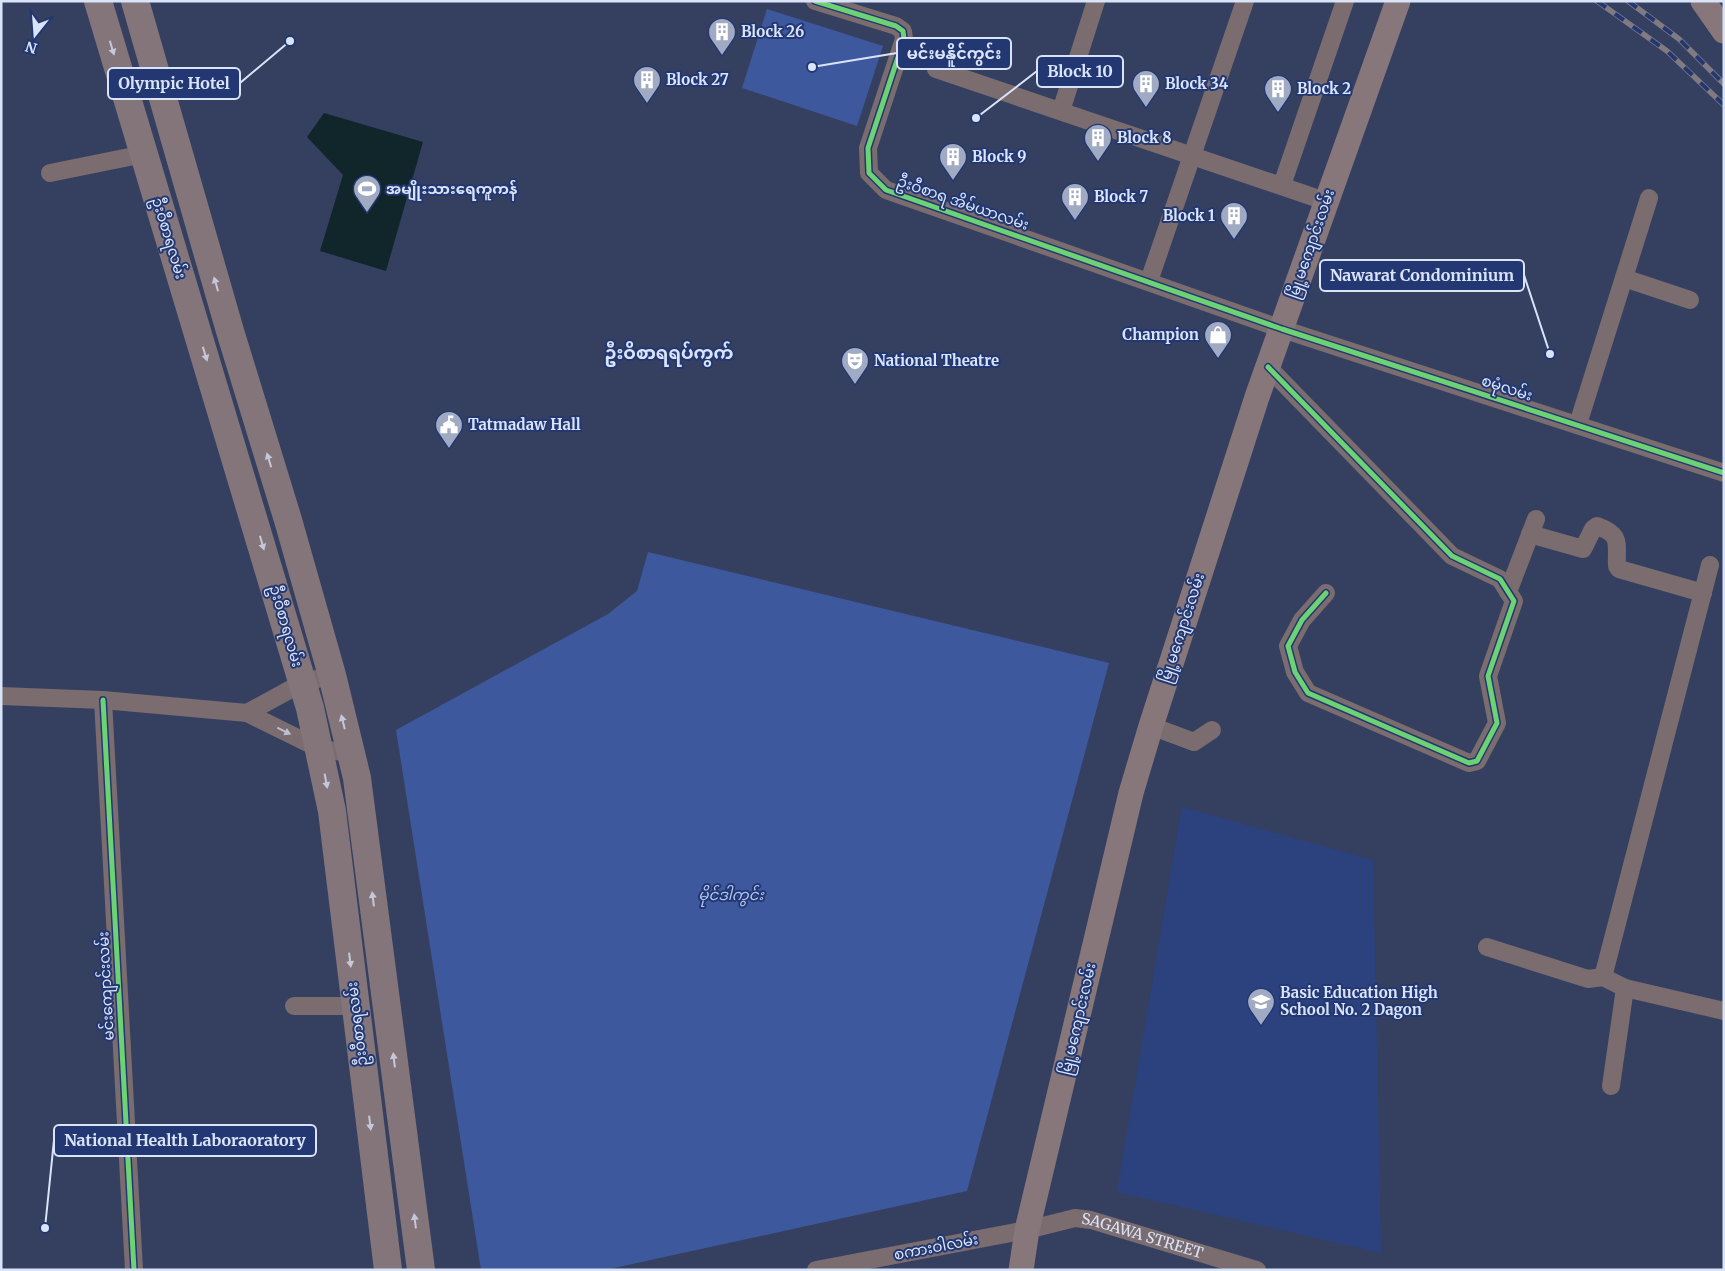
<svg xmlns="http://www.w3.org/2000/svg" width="1725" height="1271" viewBox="0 0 1725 1271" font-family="Merriweather,'Noto Sans Myanmar',serif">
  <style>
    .built { fill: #2c427e }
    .green { fill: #3e589d }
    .water { fill: #10262b }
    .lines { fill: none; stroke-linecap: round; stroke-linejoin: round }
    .street { stroke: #7a6c6f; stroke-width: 18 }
    .secondary { stroke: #87767a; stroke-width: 25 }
    .primary { stroke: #84757b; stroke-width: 28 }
    .rail-casing { stroke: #807a82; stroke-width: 5.5 }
    .rail { stroke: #233872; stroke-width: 4; stroke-dasharray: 11; stroke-linecap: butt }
    .cycleway-casing { stroke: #233872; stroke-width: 8 }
    .cycleway { stroke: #6cd273; stroke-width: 5 }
    .oneway { fill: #c4c8da }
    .oneway2 { fill: #bdc0d0 }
    .labels { text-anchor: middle; stroke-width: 4; stroke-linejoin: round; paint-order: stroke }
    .poi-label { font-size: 15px; font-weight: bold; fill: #dae4f9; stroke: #233872; text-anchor: start }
    .street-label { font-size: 15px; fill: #dae4f9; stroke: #233872 }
    .park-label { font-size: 15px; font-style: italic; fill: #b2c7f6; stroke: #233872 }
    .quarter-label { font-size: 18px; font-weight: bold; fill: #dae4f9; stroke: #233872 }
    .leader { fill: none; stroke: #dae4f9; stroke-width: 2 }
    .callout-dot { fill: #dae4f9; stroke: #233872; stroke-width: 2 }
    .callout { fill: #233872; stroke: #dae4f9; stroke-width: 2 }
    .callout-label { font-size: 16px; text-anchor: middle; font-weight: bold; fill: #dae4f9 }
  </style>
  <rect width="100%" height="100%" fill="#354060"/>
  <!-- built -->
  <polygon class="built" points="1182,807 1373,860 1381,1253 1117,1192"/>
  <!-- green -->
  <g class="green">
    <polygon points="767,9 883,46 857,126 742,88"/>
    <polygon points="648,552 1109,663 967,1191 605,1270 481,1270 396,730 608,614 637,591"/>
  </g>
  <!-- water -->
  <polygon class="water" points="324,113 423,142 386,271 320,251 343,175 307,137"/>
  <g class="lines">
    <!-- street -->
    <g class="street">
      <polyline points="815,1 896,26 903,31 904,39 868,148 869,173 886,190 1282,329 1724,473"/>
      <polyline points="936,69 1325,201"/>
      <polyline points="1061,111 1096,1"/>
      <polyline points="50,173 144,154"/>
      <polyline points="1282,185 1345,1"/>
      <polyline points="1624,278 1690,300"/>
      <polyline points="1149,281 1245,1"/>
      <polyline points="1268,367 1452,556 1500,579 1514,601 1488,676 1497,723 1477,761 1469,763 1308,693 1295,672 1288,646 1302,620 1326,593"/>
      <polyline points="1578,424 1649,198"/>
      <path d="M1530 534 1583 549 1593 529 1597 526C1622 535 1616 542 1617 566L1619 569 1703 593"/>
      <polyline points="1508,592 1536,519"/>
      <polyline points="1,696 103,700 247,713 320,749 351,753"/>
      <polyline points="103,700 134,1270"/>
      <polyline points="247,713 302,683 332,675"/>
      <polyline points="1151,726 1194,742 1212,730"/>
      <polyline points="1487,947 1588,979 1603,977"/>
      <polyline points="1625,988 1724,1011"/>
      <polyline points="294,1006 355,1006"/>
      <polyline points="1611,1086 1625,988 1603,977 1710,565"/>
      <path id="s1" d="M816 1270 1027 1230 1075 1218 1091 1220 1257 1270"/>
    </g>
    <!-- secondary -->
    <g class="secondary">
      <polyline points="1703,1 1724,31"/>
      <polyline points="1021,1270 1027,1230 1131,793 1151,726 1257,397 1398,1"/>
    </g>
    <!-- primary -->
    <g class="primary">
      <polyline points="98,1 310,708 332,811 388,1270"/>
      <polyline points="135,1 230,331 288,520 332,675 357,778 421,1270"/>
    </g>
    <defs>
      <g id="rail">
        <polyline points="1597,1 1667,51 1724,105"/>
        <polyline points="1628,1 1679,39 1724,84"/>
      </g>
    </defs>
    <!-- rail casing -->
    <use href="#rail" class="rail-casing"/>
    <!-- rail -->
    <use href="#rail" class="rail"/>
    <defs>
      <g id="cycleway">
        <polyline points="815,1 896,26 903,31 904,39 868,148 869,173 886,190 1282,329 1724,473"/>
        <polyline points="1268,367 1452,556 1500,579 1514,601 1488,676 1497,723 1477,761 1469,763 1308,693 1295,672 1288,646 1302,620 1326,593"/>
        <polyline points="103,700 134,1270"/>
      </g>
    </defs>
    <!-- cycleway casing -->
    <use href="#cycleway" class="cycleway-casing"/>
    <!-- cycleway -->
    <use href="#cycleway" class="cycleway"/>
  </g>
  <!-- one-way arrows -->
  <defs><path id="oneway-solid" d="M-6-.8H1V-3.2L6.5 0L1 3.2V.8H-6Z" transform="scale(1.25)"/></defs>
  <g class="oneway">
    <use href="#oneway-solid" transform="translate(112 48) rotate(73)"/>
    <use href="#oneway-solid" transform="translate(216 284) rotate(-106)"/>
    <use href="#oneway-solid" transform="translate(205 354) rotate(73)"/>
    <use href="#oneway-solid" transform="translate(269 460) rotate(-107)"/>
    <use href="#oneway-solid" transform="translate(262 543) rotate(74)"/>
    <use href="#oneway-solid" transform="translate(343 722) rotate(-104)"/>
    <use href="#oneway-solid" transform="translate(326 781) rotate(79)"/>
    <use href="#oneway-solid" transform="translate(373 899) rotate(-97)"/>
    <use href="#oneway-solid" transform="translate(350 960) rotate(83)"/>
    <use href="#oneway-solid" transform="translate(394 1060) rotate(-97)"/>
    <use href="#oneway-solid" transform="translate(370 1123) rotate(83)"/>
    <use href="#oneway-solid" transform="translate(415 1221) rotate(-97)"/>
  </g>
  <use class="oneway2" href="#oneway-solid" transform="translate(284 731) rotate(26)"/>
  <!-- icons -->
  <defs>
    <symbol id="building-pin" viewBox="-11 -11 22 30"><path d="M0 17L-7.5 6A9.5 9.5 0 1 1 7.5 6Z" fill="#a0abc3" stroke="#233872"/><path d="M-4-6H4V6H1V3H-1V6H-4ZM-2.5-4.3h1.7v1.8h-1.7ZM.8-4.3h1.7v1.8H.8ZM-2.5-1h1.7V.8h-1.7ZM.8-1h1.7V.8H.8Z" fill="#fff"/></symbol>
    <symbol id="stadium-pin" viewBox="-11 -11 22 30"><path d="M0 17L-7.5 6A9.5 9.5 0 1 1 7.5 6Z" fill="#a0abc3" stroke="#233872"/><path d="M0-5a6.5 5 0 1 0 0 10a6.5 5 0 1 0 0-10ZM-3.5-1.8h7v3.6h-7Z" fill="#fff"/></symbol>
    <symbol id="shop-pin" viewBox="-11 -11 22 30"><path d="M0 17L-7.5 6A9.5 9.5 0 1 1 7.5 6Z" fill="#a0abc3" stroke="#233872"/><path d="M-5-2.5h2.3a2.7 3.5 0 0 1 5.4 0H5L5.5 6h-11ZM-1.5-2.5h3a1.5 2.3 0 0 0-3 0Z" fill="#fff"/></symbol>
    <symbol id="theatre-pin" viewBox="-11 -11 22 30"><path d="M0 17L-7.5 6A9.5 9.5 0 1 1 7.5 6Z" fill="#a0abc3" stroke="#233872"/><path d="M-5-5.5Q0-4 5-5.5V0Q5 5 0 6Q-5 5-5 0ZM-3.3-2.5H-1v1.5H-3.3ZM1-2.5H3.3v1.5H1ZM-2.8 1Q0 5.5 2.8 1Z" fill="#fff"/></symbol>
    <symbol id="civic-pin" viewBox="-11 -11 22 30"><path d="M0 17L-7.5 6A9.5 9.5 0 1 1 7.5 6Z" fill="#a0abc3" stroke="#233872"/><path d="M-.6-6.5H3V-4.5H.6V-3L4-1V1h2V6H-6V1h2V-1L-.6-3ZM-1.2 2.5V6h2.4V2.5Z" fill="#fff"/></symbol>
    <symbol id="school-pin" viewBox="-11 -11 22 30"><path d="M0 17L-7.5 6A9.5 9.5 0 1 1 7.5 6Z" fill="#a0abc3" stroke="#233872"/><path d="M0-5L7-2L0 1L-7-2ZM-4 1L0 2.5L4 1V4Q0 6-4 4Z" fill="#fff"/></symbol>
  </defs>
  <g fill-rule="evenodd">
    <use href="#building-pin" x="706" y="16" width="32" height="43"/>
    <use href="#building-pin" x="631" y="64" width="32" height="43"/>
    <use href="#building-pin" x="1130" y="68" width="32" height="43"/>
    <use href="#building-pin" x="1262" y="73" width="32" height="43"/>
    <use href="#building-pin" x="1082" y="122" width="32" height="43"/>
    <use href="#building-pin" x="937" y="141" width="32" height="43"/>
    <use href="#stadium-pin" x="351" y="173" width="32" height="43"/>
    <use href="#building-pin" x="1059" y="181" width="32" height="43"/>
    <use href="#building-pin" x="1218" y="200" width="32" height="43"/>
    <use href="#shop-pin" x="1202" y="319" width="32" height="43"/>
    <use href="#theatre-pin" x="839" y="345" width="32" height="43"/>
    <use href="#civic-pin" x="433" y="409" width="32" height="43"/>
    <use href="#school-pin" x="1245" y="986" width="32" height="43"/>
  </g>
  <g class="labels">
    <!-- poi labels -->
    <g class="poi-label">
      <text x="741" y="37">Block 26</text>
      <text x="666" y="85">Block 27</text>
      <text x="1165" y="89">Block 34</text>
      <text x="1297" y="94">Block 2</text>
      <text x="1117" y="143">Block 8</text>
      <text x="972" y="162">Block 9</text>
      <text x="386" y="194">အမျိုးသားရေကူကန်</text>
      <text x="1094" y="202">Block 7</text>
      <text x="1215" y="221" text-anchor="end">Block 1</text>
      <text x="1199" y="340" text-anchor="end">Champion</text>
      <text x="874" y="366">National Theatre</text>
      <text x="468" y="430">Tatmadaw Hall</text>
      <text x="1280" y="998">Basic Education High<tspan x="1280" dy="17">School No. 2 Dagon</tspan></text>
    </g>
    <!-- street labels -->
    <g class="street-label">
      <text transform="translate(963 203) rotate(19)" y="5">ဦးဝီစာရ အိမ်ယာလမ်း</text>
      <text transform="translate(169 238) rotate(73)" y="5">ဦးဝီစာရလမ်း</text>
      <text transform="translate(1311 244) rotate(-71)" y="5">မြို့မကျောင်းလမ်း</text>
      <text transform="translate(1507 388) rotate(18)" y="5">စမုံလမ်း</text>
      <text transform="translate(286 626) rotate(74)" y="5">ဦးဝီစာရလမ်း</text>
      <text transform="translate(1182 628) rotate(-72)" y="5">မြို့မကျောင်းလမ်း</text>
      <text transform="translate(106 986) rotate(-93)" y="5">မင်းကျောင်းလမ်း</text>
      <text transform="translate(1078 1019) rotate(-77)" y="5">မြို့မကျောင်းလမ်း</text>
      <text transform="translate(357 1024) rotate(-97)" y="5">ဦးဝီစာရလမ်း</text>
      <text dy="5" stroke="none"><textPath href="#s1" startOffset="334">SAGAWA STREET</textPath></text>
      <text transform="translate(936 1247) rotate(-11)" y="5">စကားဝါလမ်း</text>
    </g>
    <!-- park labels -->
    <g class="park-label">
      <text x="731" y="900">မိုင်ဒါကွင်း</text>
    </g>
    <!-- quarter labels -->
    <g class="quarter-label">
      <text x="669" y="359">ဦးဝိစာရရပ်ကွက်</text>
    </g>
  </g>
  <!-- callouts -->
  <path class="leader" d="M812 67L897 53M976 118L1037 71M290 41L240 83M1550 354L1524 275M45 1228L54 1140"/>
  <g class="callout-dot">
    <circle cx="812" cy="67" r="5"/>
    <circle cx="976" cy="118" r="5"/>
    <circle cx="290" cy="41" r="5"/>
    <circle cx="1550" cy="354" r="5"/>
    <circle cx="45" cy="1228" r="5"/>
  </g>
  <g class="callout">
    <rect x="897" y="38" width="114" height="31" rx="5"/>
    <rect x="1037" y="56" width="86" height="31" rx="5"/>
    <rect x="108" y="68" width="132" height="31" rx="5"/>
    <rect x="1320" y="260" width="204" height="31" rx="5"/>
    <rect x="54" y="1125" width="262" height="31" rx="5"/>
  </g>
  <g class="callout-label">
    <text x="954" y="59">မင်းမနိူင်ကွင်း</text>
    <text x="1080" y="77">Block 10</text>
    <text x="174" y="89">Olympic Hotel</text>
    <text x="1422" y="281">Nawarat Condominium</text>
    <text x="185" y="1146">National Health Laboraoratory</text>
  </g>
  <!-- border -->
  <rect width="1725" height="1271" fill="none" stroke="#dae4f9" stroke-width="5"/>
  <!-- north arrow -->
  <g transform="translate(35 35) rotate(197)" stroke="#233872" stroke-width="4" paint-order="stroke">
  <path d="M0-4L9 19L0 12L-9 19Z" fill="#dae4f9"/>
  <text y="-8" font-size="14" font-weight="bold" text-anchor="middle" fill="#dae4f9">N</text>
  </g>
</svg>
